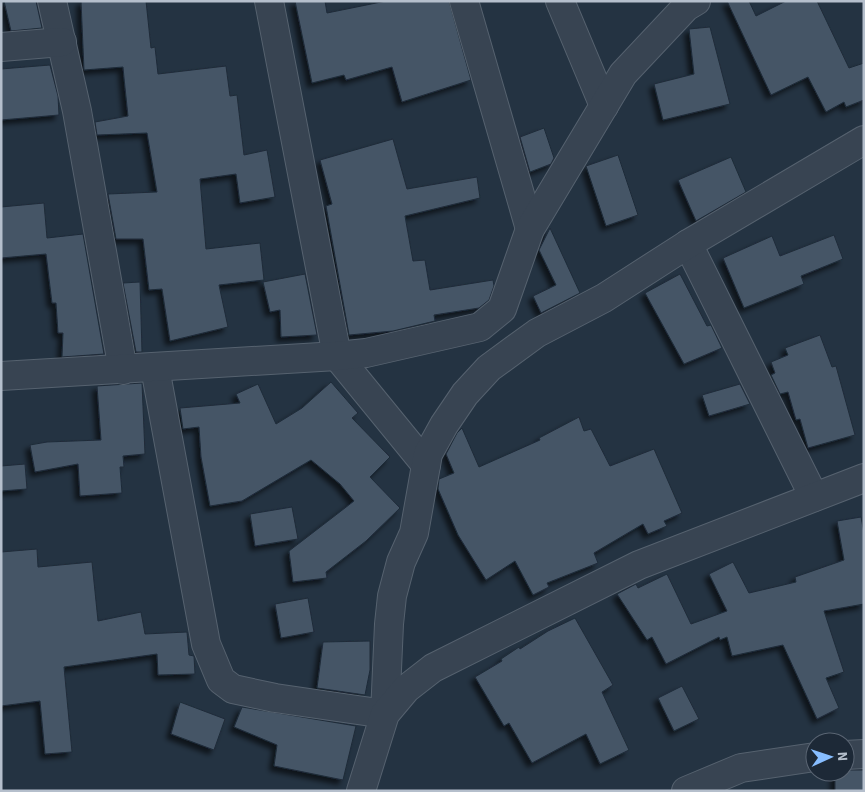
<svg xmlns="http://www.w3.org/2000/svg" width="865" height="792" viewBox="0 0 865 792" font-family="'Source Sans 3',sans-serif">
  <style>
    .building { fill: #456; stroke: #1f2b39; filter: url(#shadow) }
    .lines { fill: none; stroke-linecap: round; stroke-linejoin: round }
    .minor-casing { stroke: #56626f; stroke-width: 30 }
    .minor { stroke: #384452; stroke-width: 28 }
  </style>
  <defs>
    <filter id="shadow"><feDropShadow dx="-4.5" dy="4.5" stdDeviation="2.5" flood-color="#0009"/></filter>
  </defs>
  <rect width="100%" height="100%" fill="#243342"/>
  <!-- building -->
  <g class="building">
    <polygon points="4,1 36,1 42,28 11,31"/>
    <polygon points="81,1 146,1 151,48 155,47 158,74 226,66 230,96 237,95 244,155 267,150 275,197 240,203 236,174 200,179 206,249 260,243 264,280 219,285 228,327 170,341 162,289 149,290 143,239 116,239 108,194 157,192 147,133 97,135 95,122 128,116 124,78 123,67 84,70"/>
    <polygon points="295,1 325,1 327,13 386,1 449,1 471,80 402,102 392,67 346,80 344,75 312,83"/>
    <polygon points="727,1 749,1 756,16 786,1 817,1 849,68 864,63 864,100 846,107 844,102 826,112 808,77 771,95"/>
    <polygon points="710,27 730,104 663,120 654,84 694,74 689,29"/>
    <polygon points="50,65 58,96 59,115 1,120 1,69"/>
    <polygon points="544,128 554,158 551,164 530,172 520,137"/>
    <polygon points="393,139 407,189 477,177 480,198 405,216 413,261 425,260 430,290 493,280 494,286 489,300 479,308 434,315 435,321 393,331 349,335 326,206 332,204 320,160"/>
    <polygon points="618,155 638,215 606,226 586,166"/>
    <polygon points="731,157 746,192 696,221 678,180"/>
    <polygon points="44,203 47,238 83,234 104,354 62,357 63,333 58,333 56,303 52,303 46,254 1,258 1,207"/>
    <polygon points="550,228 580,293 541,313 533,296 556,285 539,250"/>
    <polygon points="834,235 843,259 801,276 804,284 744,308 723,258 772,236 780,256"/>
    <polygon points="305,274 317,335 281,337 280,310 270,312 263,282"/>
    <polygon points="680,274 707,326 711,325 722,348 684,364 645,293"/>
    <polygon points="140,282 142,352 136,352 123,283"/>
    <polygon points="820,335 832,367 836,366 855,435 808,448 800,419 796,420 788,392 780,394 771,375 775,373 771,362 788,355 785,348"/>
    <polygon points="331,382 358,413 352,418 390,457 370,477 400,508 366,541 326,572 327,578 293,582 289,551 354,501 340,484 311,460 242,501 210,506 201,457 199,427 183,429 180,408 240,403 236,394 258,384 276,424 302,408"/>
    <polygon points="142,383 145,454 123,456 124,467 120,467 122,493 80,496 78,464 35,472 30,445 47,442 101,440 97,386"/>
    <polygon points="740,384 750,404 709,416 702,395"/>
    <polygon points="579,417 584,431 591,429 610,466 654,449 682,513 664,521 667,526 648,534 643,524 594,553 598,563 547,583 549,587 533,595 515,561 486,580 458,535 438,489 439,479 454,473 446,454 457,433 462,428 479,467 540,440 539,438"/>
    <polygon points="25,464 27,489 1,491 1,466"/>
    <polygon points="292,507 298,539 255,546 250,514"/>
    <polygon points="861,517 864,533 864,604 824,611 844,672 826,678 839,708 817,719 783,645 732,656 727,637 720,640 719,637 666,664 652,637 647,640 617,594 636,584 638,588 667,574 691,624 727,611 709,574 733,562 749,593 796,582 795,577 844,560 837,521"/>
    <polygon points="37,549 38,567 92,562 98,621 141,612 145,634 187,632 189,655 194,656 195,674 158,675 157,654 64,667 72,752 45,754 40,701 1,706 1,552"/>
    <polygon points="308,598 314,632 281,638 275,604"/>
    <polygon points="575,618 613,685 602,692 629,750 600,764 586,734 532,763 509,723 504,726 475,677 502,661 501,659 519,647 520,649 548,631"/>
    <polygon points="370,641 370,670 365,695 317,688 323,642"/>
    <polygon points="682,686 699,719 674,731 658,698"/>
    <polygon points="180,702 225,719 214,750 171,734"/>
    <polygon points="242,707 356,726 343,780 274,766 277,745 234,727"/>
    <polygon points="845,770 864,770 864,791 835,791 835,772"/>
  </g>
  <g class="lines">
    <defs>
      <g id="minor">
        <polyline points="52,1 77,111 123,370"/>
        <polyline points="269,1 337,356 426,465"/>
        <polyline points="464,1 530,229"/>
        <polyline points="560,1 604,106"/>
        <polyline points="1,47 62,42"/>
        <polyline points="688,244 814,497"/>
        <polyline points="155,368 206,644 221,680 233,689 275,698 385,714 389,624 392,596 401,562 414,533 428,454 444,425 465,394 489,368 537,333 604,298 688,244 864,140"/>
        <polyline points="1,376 337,356 366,353 480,327 502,309 530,229 623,74 686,7 696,1"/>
        <polyline points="845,755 864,754"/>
        <polyline points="361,791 385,714 406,689 433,668 639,565 864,478"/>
        <polyline points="686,791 741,768 815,757"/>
      </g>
    </defs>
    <!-- minor casing -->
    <use href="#minor" class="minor-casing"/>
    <!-- minor -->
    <use href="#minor" class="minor"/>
  </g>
  <!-- border -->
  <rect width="865" height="792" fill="none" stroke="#b5bfcc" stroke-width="5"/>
  <!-- north arrow -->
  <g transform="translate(830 757) rotate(87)"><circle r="24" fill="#1d2937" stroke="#5a6573"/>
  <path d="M0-4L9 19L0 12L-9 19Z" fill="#87bdff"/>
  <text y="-8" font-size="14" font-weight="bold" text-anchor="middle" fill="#b5bfcc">N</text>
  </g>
</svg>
